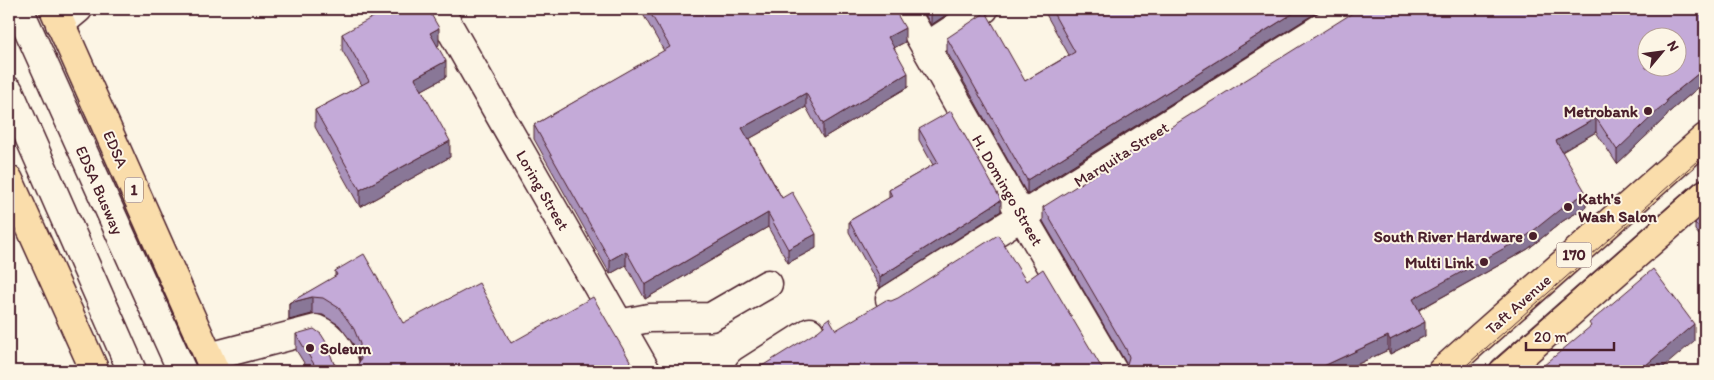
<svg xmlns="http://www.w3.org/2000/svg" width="1714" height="380" viewBox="0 0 1714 380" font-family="Itim,sans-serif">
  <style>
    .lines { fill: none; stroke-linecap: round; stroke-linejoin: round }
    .minor-casing { stroke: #4a1f2b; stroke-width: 31 }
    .major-casing { stroke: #4a1f2b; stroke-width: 31 }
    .highway-casing { stroke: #4a1f2b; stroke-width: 31 }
    .minor { stroke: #fcf5e5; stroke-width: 28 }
    .major { stroke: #faddab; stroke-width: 28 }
    .highway { stroke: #faddab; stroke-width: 28 }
    .tram { stroke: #4a1f2b; stroke-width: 1 }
    .wall { fill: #a992ba; stroke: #4a1f2b }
    .shaded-wall { fill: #897797; stroke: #4a1f2b }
    .building { fill: #c4aad8; stroke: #4a1f2b; fill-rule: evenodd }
    .poi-dot { fill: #4a1f2b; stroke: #fcf5e5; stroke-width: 2 }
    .labels { text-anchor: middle; stroke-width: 4; stroke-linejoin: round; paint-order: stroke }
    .shield { fill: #fcf5e5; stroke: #7f5f63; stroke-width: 1 }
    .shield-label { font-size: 15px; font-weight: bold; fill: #4a1f2b }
    .poi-label { font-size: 16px; font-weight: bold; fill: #4a1f2b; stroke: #fcf5e5; text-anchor: end }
    .street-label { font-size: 16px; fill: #4a1f2b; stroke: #fcf5e5 }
  </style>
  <rect width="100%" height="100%" fill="#fcf5e5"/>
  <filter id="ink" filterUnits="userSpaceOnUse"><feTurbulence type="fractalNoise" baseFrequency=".02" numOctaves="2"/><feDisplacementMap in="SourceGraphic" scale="10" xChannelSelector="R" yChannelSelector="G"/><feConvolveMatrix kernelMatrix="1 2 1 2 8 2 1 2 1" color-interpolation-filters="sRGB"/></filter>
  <g filter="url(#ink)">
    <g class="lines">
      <defs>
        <g id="minor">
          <polyline points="19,9 182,371"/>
          <polyline points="439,9 646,371"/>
          <polyline points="904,9 1022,216 1113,371"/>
          <polyline points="60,24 78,9"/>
          <polyline points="926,47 984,9"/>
          <polyline points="9,91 132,371"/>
          <polyline points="890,299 1351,9"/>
          <polyline points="619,324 649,318 711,317 768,284"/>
          <path d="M209 357 316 329C334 336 343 353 346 371"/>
          <polyline points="749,371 810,332"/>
        </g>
        <g id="major">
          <polyline points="1442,371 1705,138"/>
          <polyline points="1504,371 1705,194"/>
        </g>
        <g id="highway">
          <polyline points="54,9 215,371"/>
          <polyline points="9,180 95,371"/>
        </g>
      </defs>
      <!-- minor casing -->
      <use href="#minor" class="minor-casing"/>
      <!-- major casing -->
      <use href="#major" class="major-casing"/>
      <!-- highway casing -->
      <use href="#highway" class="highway-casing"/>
      <!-- minor -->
      <use href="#minor" class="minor"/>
      <!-- major -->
      <use href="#major" class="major"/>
      <!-- highway -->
      <use href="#highway" class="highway"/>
      <!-- tram -->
      <g class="tram">
        <polyline points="1460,371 1705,154"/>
        <polyline points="1483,371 1705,175"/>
      </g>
    </g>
    <!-- wall -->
    <g class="wall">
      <polygon points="640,9 894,9 905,42 894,48 908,87 823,138 806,107 749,139 782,198 816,248 788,263 768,227 645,299 626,265 610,274 534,139 534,125 664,51"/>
      <polygon points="922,9 955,9 931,25"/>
      <polygon points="1043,9 1322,9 1027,194 947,52 947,38 1025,81 1069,55"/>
      <polygon points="1705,9 1705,82 1667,114 1667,116 1617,164 1596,132 1562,152 1586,207 1563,221 1528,249 1419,310 1425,336 1390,354 1388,350 1343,371 1117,371 1121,370 1127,364 1126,363 1043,221 1043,207"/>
      <polygon points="342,34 439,45 437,45 446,77 422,90 450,157 360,207 315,127 315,110 362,85 342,50"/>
      <polygon points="919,129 1001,211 880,288 849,232 849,221 889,198 889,190 933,165 919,140"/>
      <polygon points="1705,214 1705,242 1695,230 1695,223"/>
      <polygon points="335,271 403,323 511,343 636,371 309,371 296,350 296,334 341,369 349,370 357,366 360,361 354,345 339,325 323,315 312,314 289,320 289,303 335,277"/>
    </g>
    <!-- shaded-wall -->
    <g class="shaded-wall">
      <polygon points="934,9 955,9 931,25 931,11"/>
      <polygon points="1300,9 1322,9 1027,194 1027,180"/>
      <polygon points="439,28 439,45 430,49 430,33"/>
      <polygon points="905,28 905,42 888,51 888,37"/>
      <polygon points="446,61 446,77 415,94 415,78"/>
      <polygon points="1705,68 1705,82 1667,114 1667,116 1617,164 1617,150 1666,100"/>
      <polygon points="908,73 908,87 823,138 823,124"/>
      <polygon points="806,93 806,107 742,143 742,128"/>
      <polygon points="1596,118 1596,132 1556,155 1556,141"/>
      <polygon points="450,141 450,157 360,207 360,190"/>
      <polygon points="1586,193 1586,207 1563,221 1528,249 1413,313 1413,299"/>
      <polygon points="1001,200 1001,211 880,288 880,277"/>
      <polygon points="768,213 768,227 645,299 645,285"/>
      <polygon points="816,234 816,248 788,263 788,249"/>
      <polygon points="626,251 626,265 610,274 610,260"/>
      <polygon points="312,297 312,314 289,320 289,303"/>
      <polygon points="1425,322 1425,336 1390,354 1390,340"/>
      <polygon points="1694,324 1694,341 1659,371 1639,371"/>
      <polygon points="1388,336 1388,350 1343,371 1313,371"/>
    </g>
    <!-- building -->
    <g class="building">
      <polygon points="388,9 428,9 439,28 430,33 446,61 415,78 450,141 360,190 315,110 369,81 342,34"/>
      <polygon points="648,9 894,9 905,28 888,37 908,73 823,124 806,93 742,128 782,198 792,192 816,234 788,249 768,213 645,285 626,251 610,260 534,125 670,47"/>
      <polygon points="1051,9 1300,9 1027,180 947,38 986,12 1025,81 1075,52"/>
      <path d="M1359 9H1705V68L1666 100 1667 102 1617 150 1596 118 1556 141 1586 193 1563 207 1528 235 1413 299 1425 322 1390 340 1388 336 1313 371H1117L1121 370 1127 364 1129 357 1126 349 1043 207ZM1646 38H1676V68H1646Z"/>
      <polygon points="951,111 1001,200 880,277 849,221 892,196 889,190 938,162 919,129"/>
      <polygon points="1705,214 1705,235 1695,223"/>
      <polygon points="998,235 1026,281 1043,269 1100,365 1106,371 1108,371 754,371 818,331 824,326 825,321 829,318 836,330 886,300 891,301 898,298"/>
      <polygon points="364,254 403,323 479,283 511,343 593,297 636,371 359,371 359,370 357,371 318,371 296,334 314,329 321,334 326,342 334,364 341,369 349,370 357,366 361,359 360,344 354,329 339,308 323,298 312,297 289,303 337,275 335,271"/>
      <polygon points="1653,269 1694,324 1639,371 1537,371 1591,326 1589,323"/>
    </g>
  </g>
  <!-- markers -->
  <g class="poi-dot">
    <circle cx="1648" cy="111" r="5"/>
    <circle cx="1568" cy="207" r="5"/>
    <circle cx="1533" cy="236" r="5"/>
    <circle cx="1484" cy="262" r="5"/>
    <circle cx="310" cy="348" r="5"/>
  </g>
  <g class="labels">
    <!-- shield labels -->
    <g class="shield">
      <rect x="125" y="177.5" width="18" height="25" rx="4"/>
      <rect x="1556.5" y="242.5" width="35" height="25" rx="4"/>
    </g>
    <g class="shield-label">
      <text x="134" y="195">1</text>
      <text x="1574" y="260">170</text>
    </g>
    <!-- poi labels -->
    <g class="poi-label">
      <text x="1638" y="117">Metrobank</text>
      <text x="1578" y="204" text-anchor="start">Kath's<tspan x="1578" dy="18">Wash Salon</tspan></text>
      <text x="1523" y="242">South River Hardware</text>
      <text x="1474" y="268">Multi Link</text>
      <text x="320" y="354" text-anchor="start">Soleum</text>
    </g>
    <!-- street labels -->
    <g class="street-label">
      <text transform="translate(116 149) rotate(66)" y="6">EDSA</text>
      <text transform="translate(1121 154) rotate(-32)" y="6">Marquita Street</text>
      <text transform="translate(100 190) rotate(66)" y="6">EDSA Busway</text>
      <text transform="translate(543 190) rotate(60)" y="6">Loring Street</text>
      <text transform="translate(1008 190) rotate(60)" y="6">H. Domingo Street</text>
      <text transform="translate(1518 304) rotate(-42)" y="6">Taft Avenue</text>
    </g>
  </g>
  <!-- margin -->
  <rect width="1714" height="380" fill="none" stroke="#fcf5e5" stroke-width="30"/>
  <rect x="15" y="15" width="1684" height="350" fill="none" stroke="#4a1f2b" stroke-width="2" filter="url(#ink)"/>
  <!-- north arrow -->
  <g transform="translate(1662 52) rotate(61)"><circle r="24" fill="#fcf5e5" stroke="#b59f9b"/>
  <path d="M0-4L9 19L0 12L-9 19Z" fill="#4a1f2b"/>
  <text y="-8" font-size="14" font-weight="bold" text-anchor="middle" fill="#4a1f2b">N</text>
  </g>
  <!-- scale -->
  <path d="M1526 342v8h88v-8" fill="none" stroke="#4a1f2b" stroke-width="2.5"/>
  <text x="1534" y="342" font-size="15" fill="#4a1f2b" stroke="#fcf5e5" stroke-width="4" paint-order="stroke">20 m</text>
</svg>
